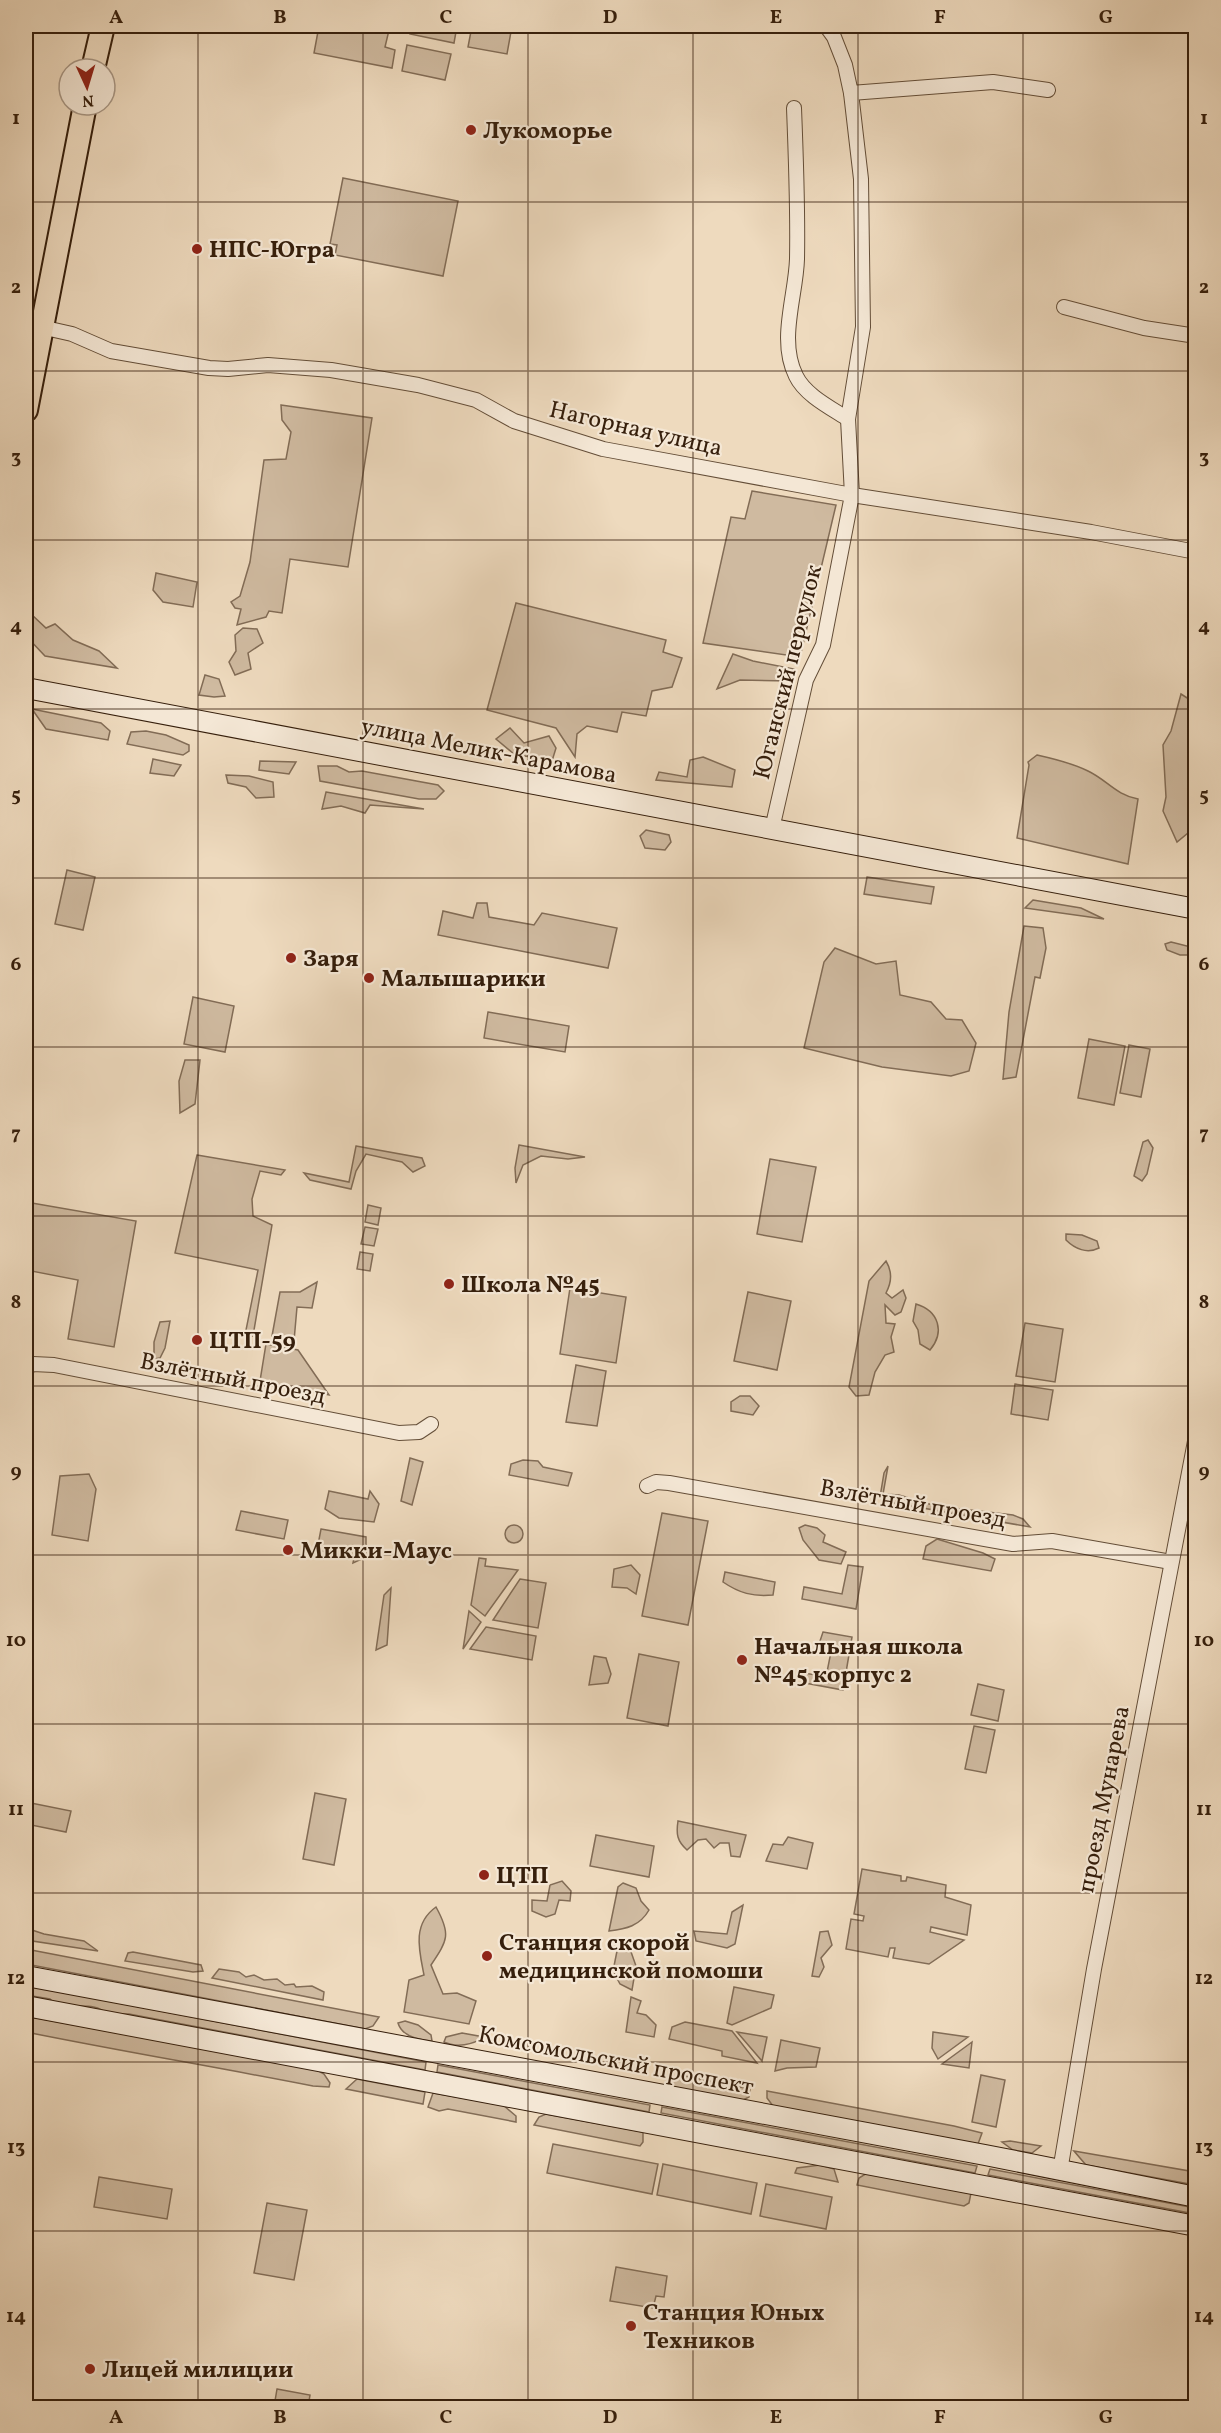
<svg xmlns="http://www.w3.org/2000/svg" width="1221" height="2433" viewBox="0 0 1221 2433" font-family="Vollkorn,serif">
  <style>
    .green { fill: #cfbaa0; stroke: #826c56; stroke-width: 1.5 }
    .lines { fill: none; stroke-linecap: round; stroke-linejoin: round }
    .minor-casing { stroke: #644e38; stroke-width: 16 }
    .secondary-casing { stroke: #361f0c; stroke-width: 22 }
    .primary-casing { stroke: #361f0c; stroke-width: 26 }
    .minor { stroke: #f4e7d5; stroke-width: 14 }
    .secondary { stroke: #f4e7d5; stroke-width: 20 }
    .primary { stroke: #eedabe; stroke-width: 22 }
    .grid { fill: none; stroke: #361f0c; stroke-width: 1.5; stroke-opacity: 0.55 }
    .poi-dot { fill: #8f2418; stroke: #f4e7d5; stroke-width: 2 }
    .labels { text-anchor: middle; stroke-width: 4.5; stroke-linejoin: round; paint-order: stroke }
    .poi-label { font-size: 24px; font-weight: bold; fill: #361f0c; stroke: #f4e7d5; text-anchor: start }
    .street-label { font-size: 24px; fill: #361f0c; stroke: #f4e7d5 }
    .neatline { fill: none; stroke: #361f0c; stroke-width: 2 }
    .grid-label { font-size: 20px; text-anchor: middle; font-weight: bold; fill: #361f0c }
  </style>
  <rect width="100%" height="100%" fill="#eedabe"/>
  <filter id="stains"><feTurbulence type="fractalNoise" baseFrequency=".00333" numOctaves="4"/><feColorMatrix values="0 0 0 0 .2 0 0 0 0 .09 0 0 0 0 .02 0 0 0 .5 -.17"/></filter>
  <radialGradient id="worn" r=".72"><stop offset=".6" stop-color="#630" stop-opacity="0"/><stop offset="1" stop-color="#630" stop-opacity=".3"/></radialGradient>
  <!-- green -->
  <g class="green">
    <polygon points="319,26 390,26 385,47 395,50 392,68 314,53"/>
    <polygon points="412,26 457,26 454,43 410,34"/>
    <polygon points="472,26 512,26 507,54 468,47"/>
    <polygon points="407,45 451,54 445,80 402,71"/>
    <polygon points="343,178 458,201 443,276 335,255 337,245 330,244"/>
    <polygon points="281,405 372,418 348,567 290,559 282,613 269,611 266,617 237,625 241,609 235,608 231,602 240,596 250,562 264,460 286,459 291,432 282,420"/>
    <polygon points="752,491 836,505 800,657 703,643 731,517 745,519"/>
    <polygon points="156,573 197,582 193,607 163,602 153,590"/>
    <polygon points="516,603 666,640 663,652 682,658 672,687 652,691 646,716 622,712 617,732 587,726 577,734 575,757 556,728 487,710"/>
    <polygon points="31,614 46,628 55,624 73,640 99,651 117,668 45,656 27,637"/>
    <polygon points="243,628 257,629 263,643 248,653 251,669 235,675 229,662 236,651 235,635"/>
    <polygon points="733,654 753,661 794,669 790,681 740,680 717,689"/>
    <polygon points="205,675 219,679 225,696 214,697 199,695"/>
    <polygon points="1181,694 1195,703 1196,822 1194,828 1177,842 1163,811 1166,797 1163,745 1171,731"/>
    <polygon points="32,709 101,723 110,731 108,740 46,729"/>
    <polygon points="510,728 524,743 549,736 556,748 552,761 514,754 496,739"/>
    <polygon points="146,731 166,735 189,745 189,751 183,755 127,744 131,732"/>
    <path d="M1037 755C1055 759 1072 763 1088 771 1107 780 1116 795 1138 799L1128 864 1017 838 1029 765 1028 762Z"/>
    <polygon points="703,757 735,770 732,787 656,780 659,772 687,777 690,760"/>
    <polygon points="153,759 181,765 174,776 150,773"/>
    <polygon points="260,761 296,762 289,774 259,770"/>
    <polygon points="318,766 337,766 349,772 362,771 438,785 444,791 436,799 419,799 320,781"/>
    <polygon points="226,775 249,776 273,782 274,797 256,798 246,787 228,783"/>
    <polygon points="326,792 424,809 370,805 365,813 341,806 322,809"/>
    <polygon points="646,830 669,835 671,842 665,850 645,848 640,836"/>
    <polygon points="67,870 95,877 83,930 55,924"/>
    <polygon points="867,877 934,887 931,904 864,894"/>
    <polygon points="1033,900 1081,908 1104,919 1025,908"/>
    <polygon points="477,903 487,903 489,917 534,925 542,913 617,928 608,968 438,935 443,911 473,918"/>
    <polygon points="1024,926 1043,928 1046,948 1040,978 1035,977 1016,1077 1003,1079 1009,1012"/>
    <polygon points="1171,942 1195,948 1195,962 1191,955 1180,955 1167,950 1165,944"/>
    <polygon points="835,948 876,964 896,961 900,995 931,1002 946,1019 962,1020 976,1043 969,1071 951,1076 882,1067 804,1048 824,962"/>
    <polygon points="193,997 234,1006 225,1052 184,1044"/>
    <polygon points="488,1012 569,1026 565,1052 484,1038"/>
    <polygon points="1089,1039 1125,1046 1114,1105 1078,1098"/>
    <polygon points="1129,1045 1150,1049 1141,1097 1120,1093"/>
    <polygon points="185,1060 200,1060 195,1104 180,1113 179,1081"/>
    <polygon points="1148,1140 1153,1148 1147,1174 1142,1181 1134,1176 1143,1142"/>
    <polygon points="519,1145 585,1157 568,1159 541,1156 523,1165 516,1183 515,1168"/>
    <polygon points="356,1146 422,1158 425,1166 413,1172 402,1162 366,1154 356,1171 351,1189 310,1180 304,1173 349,1182"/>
    <polygon points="197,1155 285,1170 281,1175 260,1171 252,1199 253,1216 272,1225 253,1336 245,1335 258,1270 175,1253"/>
    <polygon points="770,1159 816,1167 802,1242 757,1234"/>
    <polygon points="26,1202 136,1221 114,1347 68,1339 78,1280 26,1270"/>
    <polygon points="368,1205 381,1208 378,1225 365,1222"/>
    <polygon points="365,1227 378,1229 374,1246 361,1244"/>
    <path d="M1066 1234 1082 1235 1097 1241 1099 1248C1087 1254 1075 1249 1066 1240Z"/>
    <polygon points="360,1252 373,1254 370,1271 357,1269"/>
    <path d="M886 1261C892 1271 892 1282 886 1293L892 1298 903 1290 906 1298 901 1312 895 1315 885 1305 886 1323 895 1324 891 1337 894 1352 885 1355 875 1372 869 1395 856 1396 849 1387 869 1281Z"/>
    <polygon points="317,1282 312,1308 297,1307 294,1341 272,1336 280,1292 300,1292"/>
    <polygon points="570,1288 626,1297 616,1363 560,1354"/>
    <polygon points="748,1292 791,1301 777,1370 734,1361"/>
    <path d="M916 1304C939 1311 945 1332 930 1350L920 1344 918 1330 913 1321Z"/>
    <polygon points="170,1321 165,1348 160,1358 154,1359 154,1342 160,1322"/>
    <polygon points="1025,1323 1063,1329 1055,1382 1016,1376"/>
    <polygon points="266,1344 298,1350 329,1395 260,1381"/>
    <polygon points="576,1365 606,1371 597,1426 566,1422"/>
    <polygon points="1015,1384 1053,1390 1048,1420 1011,1414"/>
    <polygon points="740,1396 750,1396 759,1406 753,1415 731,1411 731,1402"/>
    <polygon points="410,1458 423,1462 412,1505 401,1501"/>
    <polygon points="523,1460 538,1461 543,1467 572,1473 568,1486 509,1475 511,1464"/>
    <polygon points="888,1466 883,1494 899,1495 936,1506 1013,1515 1023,1519 1030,1527 883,1501 880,1497 884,1473"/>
    <polygon points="89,1474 96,1489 88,1541 52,1535 60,1476"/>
    <polygon points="329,1491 368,1499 370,1491 379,1504 374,1522 339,1518 325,1509"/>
    <polygon points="241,1511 288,1520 284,1539 236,1530"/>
    <polygon points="662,1513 708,1521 688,1625 642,1616"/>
    <polygon points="805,1525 817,1528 825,1535 823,1542 846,1552 841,1564 819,1560 803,1540 799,1528"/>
    <circle cx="514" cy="1534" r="9"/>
    <polygon points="321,1529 366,1537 366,1557 353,1563 354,1558 317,1550"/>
    <polygon points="937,1539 983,1553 995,1559 991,1571 923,1559 926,1546"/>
    <polygon points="479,1558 486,1559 485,1566 518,1570 485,1616 471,1605"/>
    <polygon points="631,1565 640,1575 636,1594 627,1588 612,1587 614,1569"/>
    <polygon points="848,1565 863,1567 856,1609 802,1599 804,1587 842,1594"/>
    <path d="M725 1572 775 1582 773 1595C753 1597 739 1593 723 1582Z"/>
    <polygon points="520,1579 546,1583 538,1628 493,1620"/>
    <polygon points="391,1588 387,1645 376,1650 384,1595"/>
    <polygon points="469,1611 481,1622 463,1649"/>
    <polygon points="486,1627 536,1636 532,1660 470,1649"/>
    <polygon points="823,1632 852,1637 843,1690 805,1683 799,1672 826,1677 832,1647 819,1644"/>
    <polygon points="639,1654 679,1662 668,1726 627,1718"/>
    <polygon points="594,1656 606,1658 611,1674 608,1683 589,1685"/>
    <polygon points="978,1684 1004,1690 998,1721 971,1715"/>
    <polygon points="974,1726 995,1730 986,1773 965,1769"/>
    <polygon points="315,1793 346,1799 334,1865 303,1859"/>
    <polygon points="26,1802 71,1811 66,1832 26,1824"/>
    <path d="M678 1821 746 1835 740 1857 731 1856 729 1843H720L714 1848 706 1839 698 1840 687 1850C677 1841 676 1834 678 1821Z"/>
    <polygon points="596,1835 654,1846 649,1877 590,1866"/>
    <polygon points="788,1837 813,1843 807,1869 766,1861 773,1844 783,1845"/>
    <polygon points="862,1869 901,1876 901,1881 906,1881 907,1877 946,1885 945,1897 971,1905 967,1935 931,1927 930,1932 964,1940 929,1964 893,1958 895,1948 890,1948 888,1957 846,1949 851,1919 863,1921 864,1916 854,1914"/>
    <polygon points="562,1881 571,1891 570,1901 559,1900 555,1914 546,1917 532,1911 532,1900 547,1901 550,1885"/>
    <path d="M623 1883 636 1888 641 1901 649 1910C640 1926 626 1929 609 1931L618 1887Z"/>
    <polygon points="743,1905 735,1944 727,1948 696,1941 694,1931 727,1934 732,1912"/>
    <path d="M436 1907C451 1934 448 1940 431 1965L443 1994 457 1993 476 2001 469 2024 404 2012 409 1980 424 1975C419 1950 412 1924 436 1907Z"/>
    <polygon points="26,1928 44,1934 84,1941 98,1951 26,1940"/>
    <polygon points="828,1931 832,1945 821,1958 824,1967 819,1977 812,1976 820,1932"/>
    <polygon points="26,1949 379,2017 373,2026 365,2029 26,1964"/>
    <polygon points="630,1949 636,1966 632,1990 620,1984 613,1971 617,1951"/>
    <polygon points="133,1952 201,1965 203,1971 193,1972 125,1961 128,1953"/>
    <polygon points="219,1969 239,1972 246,1977 254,1975 264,1980 277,1979 285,1985 294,1984 296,1987 312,1986 324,1992 323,2000 212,1978"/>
    <path d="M26 1985 426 2062 425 2070 129 2014H107C92 1998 64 2014 50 1999L26 1995Z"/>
    <polygon points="734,1987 774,1995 771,2008 732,2025 727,2023"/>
    <polygon points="631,1997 641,2001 637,2013 646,2015 656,2025 654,2037 626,2032"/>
    <path d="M26 2016 317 2070 324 2074 330 2083 329 2087 313 2086C216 2067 120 2051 26 2032Z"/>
    <path d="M405 2021 418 2025 431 2035 432 2041C419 2040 402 2037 398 2023Z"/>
    <polygon points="685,2022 732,2031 757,2063 722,2056 722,2051 669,2039 672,2027"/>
    <polygon points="737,2032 767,2037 762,2061"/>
    <polygon points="933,2032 968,2037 938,2059 932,2048"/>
    <path d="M462 2033 484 2037C473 2045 456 2048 444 2042L446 2037Z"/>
    <polygon points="781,2040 820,2048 816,2067 787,2068 775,2071"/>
    <polygon points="972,2042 969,2068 942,2064"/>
    <polygon points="438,2065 650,2105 649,2112 437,2072"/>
    <polygon points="680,2075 750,2089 749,2097 741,2101 665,2086 670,2080"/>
    <polygon points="981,2075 1005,2080 996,2127 972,2122"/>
    <polygon points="357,2079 425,2092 423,2104 346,2089"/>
    <polygon points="767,2091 954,2126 982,2133 978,2144 773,2106 767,2098"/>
    <polygon points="433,2093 503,2105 516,2116 516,2122 448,2109 439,2111 428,2107"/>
    <polygon points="662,2107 977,2166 975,2173 661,2113"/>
    <polygon points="546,2114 643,2132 643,2142 640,2146 534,2125 539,2117"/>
    <polygon points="1010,2141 1041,2146 1032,2153 1013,2150 1002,2142"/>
    <polygon points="553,2144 658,2164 652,2194 547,2173"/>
    <polygon points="1074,2151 1195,2172 1195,2185 1086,2165"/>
    <polygon points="663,2164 757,2183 751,2214 657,2195"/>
    <polygon points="820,2165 834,2169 838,2182 795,2173 797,2168"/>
    <polygon points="990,2169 1195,2208 1195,2214 988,2175"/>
    <polygon points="867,2173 971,2193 969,2203 964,2206 857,2185 859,2178"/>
    <polygon points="99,2177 172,2189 167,2219 94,2207"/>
    <polygon points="766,2184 832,2197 826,2229 760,2216"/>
    <polygon points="267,2203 307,2210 294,2280 254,2273"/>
    <polygon points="616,2267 667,2276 664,2297 656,2296 653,2308 610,2301"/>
    <polygon points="277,2389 310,2395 308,2407 274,2407"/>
  </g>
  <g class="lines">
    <defs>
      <g id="minor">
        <polyline points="851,93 993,82 1048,90"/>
        <path d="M794 108C796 158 798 208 797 259 796 296 778 340 796 376 805 395 831 408 848 419"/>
        <polyline points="1064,307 1144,328 1196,336"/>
        <polyline points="41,327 72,334 111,351 209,368 228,369 268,365 331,370 418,385 476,400 514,421 603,449 852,495 1091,532 1196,552"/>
        <polyline points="772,829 806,680 823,645 852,495 848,419 863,327 861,179 851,93 845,65 834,37 826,26"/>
        <polyline points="26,1368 33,1364 54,1365 399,1433 419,1432 431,1424"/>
        <polyline points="647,1486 656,1482 669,1483 1013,1544 1052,1541 1171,1562"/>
        <polyline points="1060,2171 1094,1969 1196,1436"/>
      </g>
      <g id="secondary">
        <polyline points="26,688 1196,909"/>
        <polyline points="26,1976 985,2155 1196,2197"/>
        <polyline points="26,2006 1196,2226"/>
      </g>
      <g id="primary">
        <polyline points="93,69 103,26"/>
        <polyline points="26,410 85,105"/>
      </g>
    </defs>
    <!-- minor casing -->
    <use href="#minor" class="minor-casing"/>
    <!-- secondary casing -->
    <use href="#secondary" class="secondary-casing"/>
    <!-- primary casing -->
    <use href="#primary" class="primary-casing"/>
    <!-- minor -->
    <use href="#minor" class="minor"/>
    <!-- secondary -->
    <use href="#secondary" class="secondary"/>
    <!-- primary -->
    <use href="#primary" class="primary"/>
  </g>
  <!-- grid -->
  <path class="grid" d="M198 26V2408M363 26V2408M528 26V2408M693 26V2408M858 26V2408M1023 26V2408M26 202H1196M26 371H1196M26 540H1196M26 709H1196M26 878H1196M26 1047H1196M26 1216H1196M26 1386H1196M26 1555H1196M26 1724H1196M26 1893H1196M26 2062H1196M26 2231H1196"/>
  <!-- markers -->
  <g class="poi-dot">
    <circle cx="471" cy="130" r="6"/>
    <circle cx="197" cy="249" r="6"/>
    <circle cx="291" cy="958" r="6"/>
    <circle cx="369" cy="978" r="6"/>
    <circle cx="449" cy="1284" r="6"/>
    <circle cx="197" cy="1340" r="6"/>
    <circle cx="288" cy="1550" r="6"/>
    <circle cx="742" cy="1660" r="6"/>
    <circle cx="484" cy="1875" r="6"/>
    <circle cx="487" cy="1956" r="6"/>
    <circle cx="631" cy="2326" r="6"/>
    <circle cx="90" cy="2369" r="6"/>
  </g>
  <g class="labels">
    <!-- poi labels -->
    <g class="poi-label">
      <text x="483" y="138">Лукоморье</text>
      <text x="209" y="257">НПС-Югра</text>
      <text x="303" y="966">Заря</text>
      <text x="381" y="986">Малышарики</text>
      <text x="461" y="1292">Школа №45</text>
      <text x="209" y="1348">ЦТП-59</text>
      <text x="300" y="1558">Микки-Маус</text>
      <text x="754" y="1654">Начальная школа<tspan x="754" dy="28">№45 корпус 2</tspan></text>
      <text x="496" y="1883">ЦТП</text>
      <text x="499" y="1950">Cтанция скорой<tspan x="499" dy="28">медицинской помоши</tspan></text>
      <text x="643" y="2320">Станция Юных<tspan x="643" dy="28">Техников</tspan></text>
      <text x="102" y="2377">Лицей милиции</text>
    </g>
    <!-- street labels -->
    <g class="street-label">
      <text transform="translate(636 428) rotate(13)" y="8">Нагорная улица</text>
      <text transform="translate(787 672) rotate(-76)" y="8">Юганский переулок</text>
      <text transform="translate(489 750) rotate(11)" y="8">улица Мелик-Карамова</text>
      <text transform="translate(233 1378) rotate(11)" y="8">Взлётный проезд</text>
      <text transform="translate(913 1503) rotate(10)" y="8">Взлётный проезд</text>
      <text transform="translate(1103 1799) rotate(-79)" y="8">проезд Мунарева</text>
      <text transform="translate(616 2060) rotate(11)" y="8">Комсомольский проспект</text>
    </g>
  </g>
  <!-- margin -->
  <rect width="1221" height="2433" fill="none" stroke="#eedabe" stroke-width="66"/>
  <!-- north arrow -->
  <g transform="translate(87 87) rotate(176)"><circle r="28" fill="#f4e7d5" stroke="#a89785" stroke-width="1.5"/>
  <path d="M0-4.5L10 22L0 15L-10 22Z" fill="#8f2418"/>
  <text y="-9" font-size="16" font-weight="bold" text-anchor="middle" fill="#361f0c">N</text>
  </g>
  <rect x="33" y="33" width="1155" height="2367" class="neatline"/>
  <g class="grid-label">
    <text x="116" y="23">A</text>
    <text x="280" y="23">B</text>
    <text x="446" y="23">C</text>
    <text x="610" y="23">D</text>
    <text x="776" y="23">E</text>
    <text x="940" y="23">F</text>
    <text x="1106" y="23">G</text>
    <text x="16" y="124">1</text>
    <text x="1204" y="124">1</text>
    <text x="16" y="293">2</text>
    <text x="1204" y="293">2</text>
    <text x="16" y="463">3</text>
    <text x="1204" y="463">3</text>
    <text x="16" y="632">4</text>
    <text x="1204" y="632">4</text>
    <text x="16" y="801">5</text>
    <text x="1204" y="801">5</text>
    <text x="16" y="970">6</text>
    <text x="1204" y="970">6</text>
    <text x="16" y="1139">7</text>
    <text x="1204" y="1139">7</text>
    <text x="16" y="1308">8</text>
    <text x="1204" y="1308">8</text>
    <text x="16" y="1477">9</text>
    <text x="1204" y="1477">9</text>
    <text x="16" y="1646">10</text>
    <text x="1204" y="1646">10</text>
    <text x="16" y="1815">11</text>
    <text x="1204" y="1815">11</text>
    <text x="16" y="1984">12</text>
    <text x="1204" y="1984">12</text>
    <text x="16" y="2153">13</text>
    <text x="1204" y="2153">13</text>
    <text x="16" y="2322">14</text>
    <text x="1204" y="2322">14</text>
    <text x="116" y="2423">A</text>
    <text x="280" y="2423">B</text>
    <text x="446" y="2423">C</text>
    <text x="610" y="2423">D</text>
    <text x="776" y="2423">E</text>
    <text x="940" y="2423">F</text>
    <text x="1106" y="2423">G</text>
  </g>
  <rect width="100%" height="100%" filter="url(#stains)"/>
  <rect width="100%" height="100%" fill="url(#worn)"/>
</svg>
